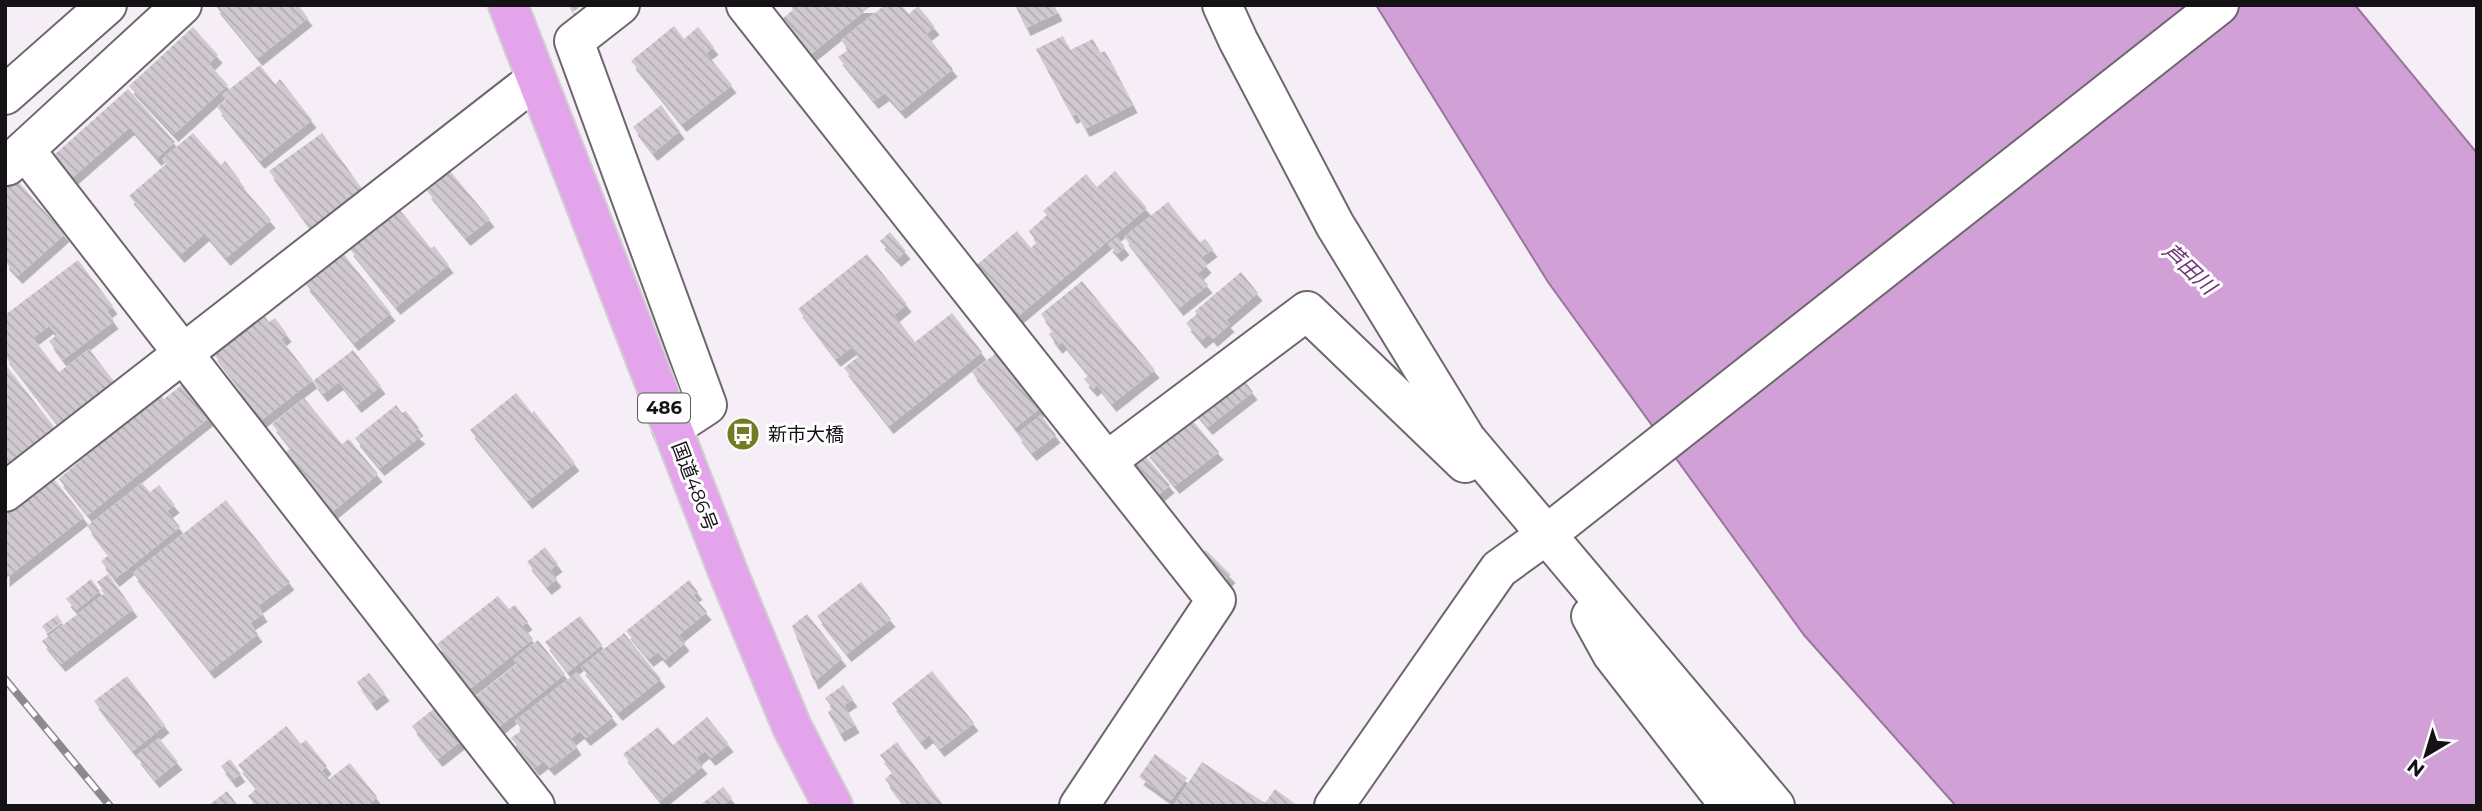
<svg xmlns="http://www.w3.org/2000/svg" width="2482" height="811" viewBox="0 0 2482 811" font-family="Montserrat,'Noto Sans JP',sans-serif">
  <style>
    .water { fill: #d1a0d6; stroke: #99759c; stroke-width: 2 }
    .building { fill: url(#building-back-hatch); filter: url(#shadow) }
    .lines { fill: none; stroke-linecap: round; stroke-linejoin: round }
    .minor-casing { stroke: #6e676e; stroke-width: 42 }
    .tertiary-casing { stroke: #6e676e; stroke-width: 42 }
    .trunk-casing { stroke: #d0d0d0; stroke-width: 42 }
    .minor { stroke: #fff; stroke-width: 38 }
    .tertiary { stroke: #fff; stroke-width: 38 }
    .trunk { stroke: #e4a4eb; stroke-width: 38 }
    .rail-casing { stroke: #8d888e; stroke-width: 8 }
    .rail { stroke: #fefefe; stroke-width: 5; stroke-dasharray: 16; stroke-linecap: butt }
    .labels { text-anchor: middle; stroke-width: 6; stroke-linejoin: round; paint-order: stroke }
    .shield { fill: #fefefe; stroke: #5b595b; stroke-width: 2 }
    .shield-label { font-size: 18px; font-weight: bold; fill: #151215 }
    .poi-label { font-size: 19px; fill: #151215; stroke: #fefefe; text-anchor: start }
    .street-label { font-size: 19px; fill: #151215; stroke: #fefefe }
    .water-label { font-size: 21px; font-style: italic; fill: #703476; stroke: #fefefe }
  </style>
  <defs>
    <pattern id="building-back-hatch" width="6" height="6" patternUnits="userSpaceOnUse" patternTransform="scale(1.75)"><rect width="6" height="6" fill="#d1c9d2"/><path d="M-1 5l2 2M0 0l6 6M5-1l2 2" fill="none" stroke="#b3acb3"/></pattern>
    <filter id="shadow"><feDropShadow dx="4.5" dy="8" stdDeviation="0" flood-color="#0004"/></filter>
  </defs>
  <rect width="100%" height="100%" fill="#f6eef7"/>
  <!-- water -->
  <polygon class="water" points="1376,5 2355,5 2477,153 2477,806 1956,806 1804,635 1548,282"/>
  <!-- building -->
  <g class="building">
    <polygon points="215,5 298,5 308,18 258,58"/>
    <polygon points="569,5 582,5 572,13"/>
    <polygon points="790,5 872,5 811,54 783,18 793,10"/>
    <polygon points="885,5 901,5 909,14 918,6 935,27 926,34 953,69 901,111 885,93 874,101 838,57 848,50 841,40"/>
    <polygon points="1015,5 1054,5 1058,13 1026,28"/>
    <polygon points="674,26 684,39 698,27 714,47 706,53 732,85 682,124 631,61"/>
    <polygon points="193,27 218,55 209,64 228,85 174,134 129,86"/>
    <polygon points="1063,36 1070,50 1093,39 1100,53 1105,51 1133,105 1085,129 1077,114 1072,116 1036,49"/>
    <polygon points="260,65 275,84 280,79 312,120 260,161 217,107 226,100 222,95"/>
    <polygon points="128,89 175,142 157,158 130,127 72,178 53,156"/>
    <polygon points="661,105 680,131 653,153 633,127"/>
    <polygon points="193,133 221,165 225,161 240,180 238,182 271,220 226,258 205,233 180,255 129,196 166,164 162,159"/>
    <polygon points="322,133 363,190 310,228 269,171"/>
    <polygon points="450,171 490,219 466,238 427,191"/>
    <polygon points="1115,171 1147,208 1016,318 973,268 1017,231 1031,248 1037,242 1029,231 1047,215 1043,211 1086,174 1097,187"/>
    <polygon points="15,178 65,234 18,276 5,262 5,187"/>
    <polygon points="1168,202 1200,242 1205,239 1213,249 1201,258 1207,265 1198,273 1208,285 1179,308 1124,237"/>
    <polygon points="399,209 431,248 434,246 449,265 396,307 349,248"/>
    <polygon points="890,232 906,251 897,259 880,241"/>
    <polygon points="1117,237 1125,247 1117,254 1108,244"/>
    <polygon points="342,252 391,313 354,343 305,283"/>
    <polygon points="867,254 907,304 894,315 915,342 952,313 982,352 889,426 844,368 859,356 852,347 836,359 798,309"/>
    <polygon points="78,260 113,306 107,311 114,321 63,360 49,341 57,335 49,326 33,338 59,372 89,349 117,385 61,428 5,356 5,315"/>
    <polygon points="1241,272 1258,293 1226,320 1230,324 1213,339 1209,334 1201,341 1186,323 1197,314 1195,311"/>
    <polygon points="1082,281 1155,370 1112,404 1097,385 1093,389 1084,379 1089,375 1062,342 1058,346 1049,334 1053,331 1041,314"/>
    <polygon points="263,314 269,322 275,318 287,334 281,339 313,380 259,422 237,393 240,389 213,353"/>
    <polygon points="353,350 381,386 357,405 339,382 323,394 313,381"/>
    <polygon points="1000,350 1043,406 1015,428 972,372"/>
    <polygon points="5,364 55,428 5,466"/>
    <polygon points="1239,373 1253,392 1208,427 1193,409"/>
    <polygon points="183,384 210,417 88,515 59,479 119,427 160,395 164,399"/>
    <polygon points="516,393 532,413 534,411 575,463 528,501 470,430"/>
    <polygon points="304,398 342,444 349,439 378,474 332,512 284,453 291,448 272,424"/>
    <polygon points="396,405 402,413 406,411 419,428 415,431 421,436 380,468 355,438"/>
    <polygon points="1041,415 1056,435 1032,453 1017,434"/>
    <polygon points="1188,415 1219,452 1175,486 1145,449"/>
    <polygon points="1141,451 1170,485 1150,502 1121,468"/>
    <polygon points="53,478 84,517 5,579 5,515"/>
    <polygon points="142,483 150,492 159,485 175,505 167,511 180,527 115,579 101,561 109,555 87,526"/>
    <polygon points="226,500 290,582 258,606 263,614 250,623 258,634 210,671 133,573"/>
    <polygon points="545,547 558,564 550,570 557,579 547,587 527,562"/>
    <polygon points="1206,550 1231,575 1221,585 1197,560"/>
    <polygon points="108,574 133,609 61,664 42,641 105,593 97,582"/>
    <polygon points="91,579 100,591 76,610 66,599"/>
    <polygon points="689,580 698,592 693,595 707,612 679,635 685,643 665,660 658,652 649,659 626,631"/>
    <polygon points="861,582 891,619 847,654 817,616"/>
    <polygon points="498,596 509,609 515,605 528,622 522,626 533,639 471,688 437,644"/>
    <polygon points="807,614 842,658 814,682 792,626"/>
    <polygon points="57,615 62,622 47,633 42,626"/>
    <polygon points="580,616 602,645 568,672 545,642"/>
    <polygon points="624,633 661,679 618,713 581,667"/>
    <polygon points="538,640 565,674 499,727 475,697 517,664 513,660"/>
    <polygon points="932,671 974,723 940,749 929,735 921,742 892,703"/>
    <polygon points="577,672 613,717 586,738 580,731 571,738 577,747 550,768 544,761 535,768 511,738 522,730 515,721"/>
    <polygon points="369,673 385,693 372,703 357,682"/>
    <polygon points="127,676 165,725 133,751 94,701"/>
    <polygon points="843,685 853,699 844,705 855,725 840,734 828,712 833,708 825,698"/>
    <polygon points="440,704 466,737 438,759 412,726"/>
    <polygon points="707,717 729,744 711,758 705,751 696,758 703,766 660,801 623,754 658,727 673,745"/>
    <polygon points="286,726 301,744 306,740 327,766 322,771 329,779 350,763 377,797 367,806 256,806 248,796 257,788 238,765"/>
    <polygon points="159,738 178,762 155,780 136,756"/>
    <polygon points="897,742 944,806 897,806 902,802 885,779 893,772 880,755"/>
    <polygon points="1155,754 1187,778 1171,800 1139,777"/>
    <polygon points="230,759 241,774 232,780 221,766"/>
    <polygon points="1202,762 1265,803 1275,789 1298,806 1173,806"/>
    <polygon points="723,787 732,798 722,806 699,806"/>
    <polygon points="227,791 238,806 208,806"/>
  </g>
  <g class="lines">
    <defs>
      <g id="minor">
        <polyline points="620,5 574,41 707,405 672,428"/>
        <polyline points="746,5 1216,600 1079,806"/>
        <polyline points="1222,5 1238,40 1335,225 1466,439 1775,806"/>
        <polyline points="25,150 535,806"/>
        <polyline points="7,166 182,5"/>
        <polyline points="1107,461 1307,311 1465,463"/>
        <polyline points="5,492 536,79"/>
        <polyline points="1591,616 1612,654 1730,806"/>
      </g>
      <g id="tertiary">
        <polyline points="5,95 107,5"/>
        <polyline points="1334,806 1499,569 1546,535 2219,5"/>
      </g>
      <polyline id="trunk" points="508,5 730,577 792,727 833,806"/>
    </defs>
    <!-- minor casing -->
    <use href="#minor" class="minor-casing"/>
    <!-- tertiary casing -->
    <use href="#tertiary" class="tertiary-casing"/>
    <!-- trunk casing -->
    <use href="#trunk" class="trunk-casing"/>
    <!-- minor -->
    <use href="#minor" class="minor"/>
    <!-- tertiary -->
    <use href="#tertiary" class="tertiary"/>
    <!-- trunk -->
    <use href="#trunk" class="trunk"/>
    <defs>
      <polyline id="rail" points="5,679 110,806"/>
    </defs>
    <!-- rail casing -->
    <use href="#rail" class="rail-casing"/>
    <!-- rail -->
    <use href="#rail" class="rail"/>
  </g>
  <!-- icons -->
  <defs>
    <symbol id="bus-disc" viewBox="-11 -11 22 22"><circle r="9.5" fill="#757b25" stroke="#fefefe"/><path d="M-5-6H5V4H4V6H2V4H-2V6H-4V4H-5ZM-3.5-4V0h7V-4ZM-3.5 1.2v1.5H-2V1.2ZM2 1.2v1.5H3.5V1.2Z" fill="#fff"/></symbol>
  </defs>
  <g fill-rule="evenodd">
    <use href="#bus-disc" x="724" y="415" width="38" height="38"/>
  </g>
  <g class="labels">
    <!-- shield labels -->
    <rect class="shield" x="638" y="393.5" width="52" height="29" rx="5"/>
    <g class="shield-label">
      <text x="664" y="414">486</text>
    </g>
    <!-- poi labels -->
    <g class="poi-label">
      <text x="768" y="441">新市大橋</text>
    </g>
    <!-- street labels -->
    <g class="street-label">
      <text transform="translate(695 486) rotate(69)" y="7">国道486号</text>
    </g>
    <!-- water labels -->
    <g class="water-label">
      <text transform="translate(2189 269) rotate(43)" y="7">芦田川</text>
    </g>
  </g>
  <!-- border -->
  <rect width="2482" height="811" fill="none" stroke="#151215" stroke-width="14"/>
  <!-- north arrow -->
  <g transform="translate(2426 755) rotate(218)" stroke="#fefefe" stroke-width="5" paint-order="stroke">
  <path d="M0-5L12 26L0 18L-12 26Z" fill="#151215"/>
  <text y="-10" font-size="19" font-weight="bold" text-anchor="middle" fill="#151215">N</text>
  </g>
</svg>
